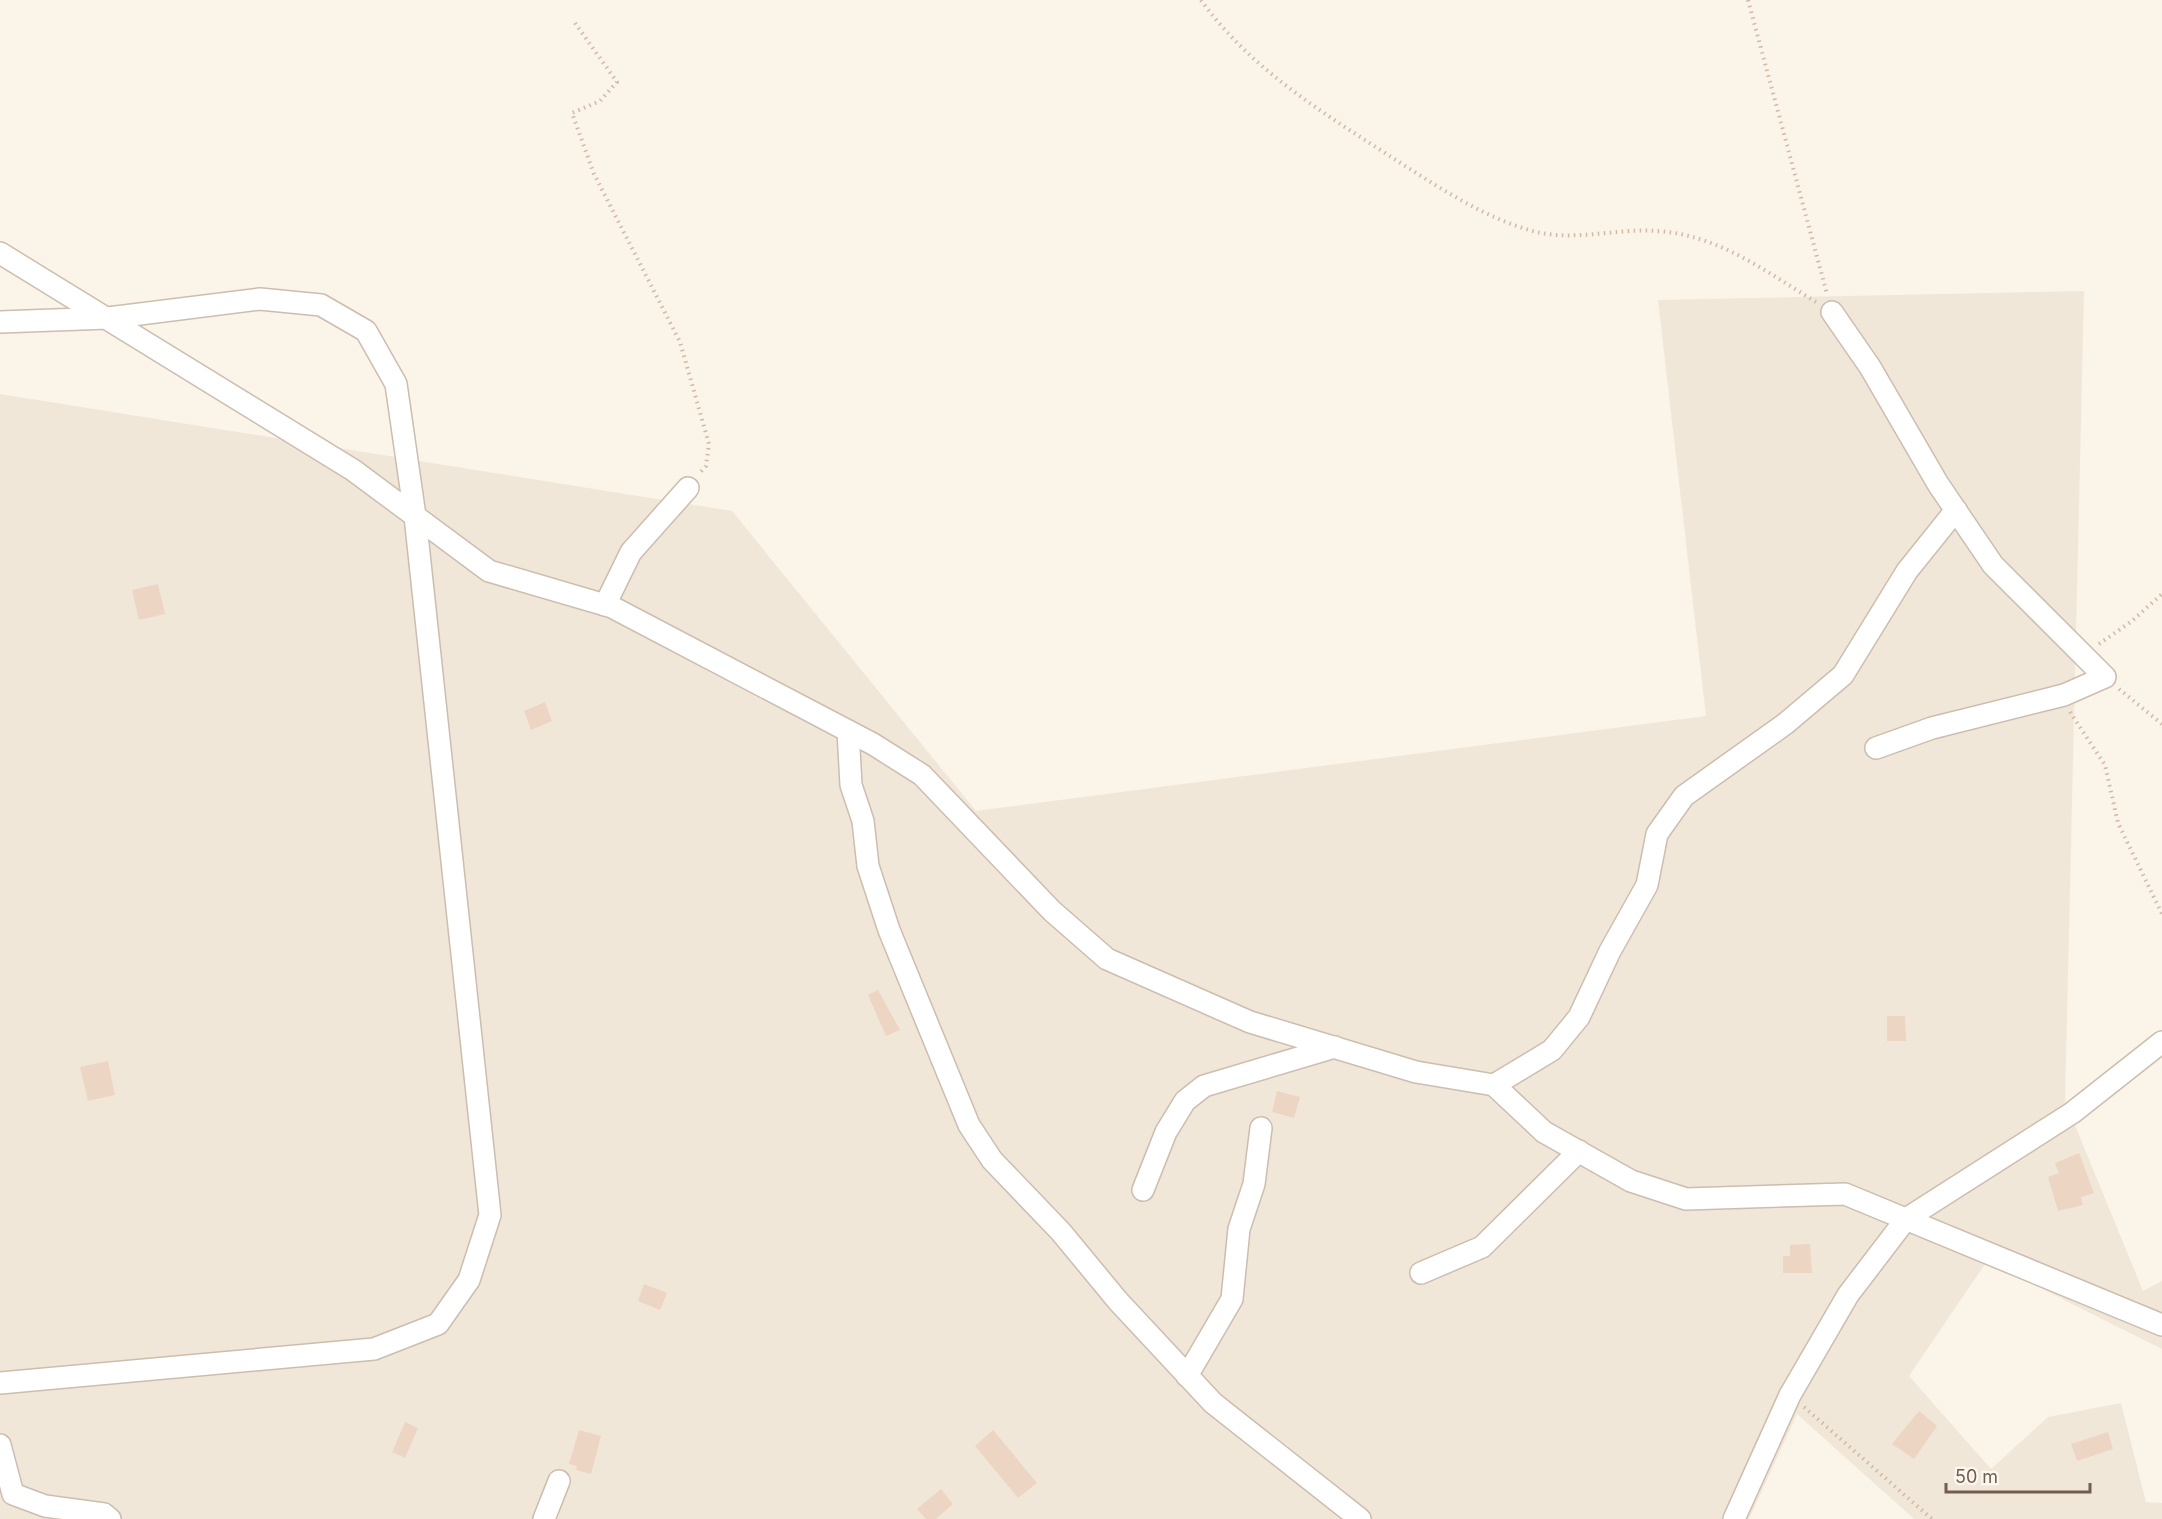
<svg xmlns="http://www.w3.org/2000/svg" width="2162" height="1519" viewBox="0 0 2162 1519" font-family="Inter,sans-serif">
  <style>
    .residential { fill: #f1e7d8 }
    .building { fill: #edd5c3 }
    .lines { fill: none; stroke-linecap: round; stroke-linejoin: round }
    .minor-casing { stroke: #ccbdaf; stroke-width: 24 }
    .path { stroke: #d2b9a6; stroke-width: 4; stroke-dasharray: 1.5 4.5; stroke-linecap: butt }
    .minor { stroke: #fff; stroke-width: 21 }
  </style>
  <rect width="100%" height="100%" fill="#faf4e9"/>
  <!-- residential -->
  <polygon class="residential" points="2084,291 2065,1101 2143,1291 2162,1281 2162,1349 1987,1261 1909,1376 1991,1469 2048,1417 2121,1403 2146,1502 2162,1503 2162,1519 1914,1519 1797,1414 1749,1519 0,1519 0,394 732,511 976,811 1706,716 1658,300"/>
  <!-- building -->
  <g class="building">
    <polygon points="158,584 165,614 139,620 132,590"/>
    <polygon points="545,702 552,721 531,730 524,711"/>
    <polygon points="878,990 900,1030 886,1036 868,995"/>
    <polygon points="1887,1016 1905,1016 1906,1041 1887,1041"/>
    <polygon points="108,1061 115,1095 88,1101 80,1067"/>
    <polygon points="1277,1091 1300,1097 1294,1118 1272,1112"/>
    <polygon points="2079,1153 2094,1193 2081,1197 2083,1205 2058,1211 2048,1177 2059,1173 2055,1163"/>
    <polygon points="1810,1244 1812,1273 1783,1273 1783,1256 1790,1256 1790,1245"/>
    <polygon points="644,1284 667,1293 660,1310 638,1301"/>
    <polygon points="1919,1411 1937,1426 1914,1459 1892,1444"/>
    <polygon points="405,1422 418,1428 405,1458 392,1452"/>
    <polygon points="579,1430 601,1436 591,1474 576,1470 577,1466 569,1464"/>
    <polygon points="993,1430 1037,1483 1018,1498 975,1446"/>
    <polygon points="2108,1432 2113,1449 2077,1461 2071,1444"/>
    <polygon points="941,1489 953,1504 936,1519 926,1519 917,1509"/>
  </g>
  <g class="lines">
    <defs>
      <g id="minor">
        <polyline points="0,253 353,470 489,571 612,607 873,744 922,775 1052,911 1107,959 1250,1022 1416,1072 1494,1085 1544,1132 1631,1181 1686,1199 1845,1194 2162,1325"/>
        <polyline points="1832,312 1870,367 1938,484 1993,565 2105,677 2064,695 1932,728 1876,748"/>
        <polyline points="0,322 108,318 260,299 321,305 366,331 396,384 415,516 490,1215 469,1280 438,1324 374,1349 0,1383"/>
        <polyline points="605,605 631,552 688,488"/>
        <polyline points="848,731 851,785 863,821 868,866 889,930 969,1125 992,1160 1061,1232 1118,1301 1213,1403 1360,1519"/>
        <polyline points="1494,1085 1552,1050 1579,1017 1610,951 1647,885 1657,834 1684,796 1785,724 1843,675 1907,571 1956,510"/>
        <polyline points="1143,1190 1166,1132 1185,1101 1204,1086 1335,1047"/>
        <polyline points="1421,1273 1482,1247 1579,1151"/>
        <polyline points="1187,1376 1232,1299 1239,1229 1254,1184 1261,1128"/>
        <polyline points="0,1445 13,1494 45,1506 104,1514 110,1519"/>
        <polyline points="544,1519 559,1481"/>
        <polyline points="1734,1519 1790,1395 1848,1295 1906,1219 2072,1113 2162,1042"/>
      </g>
    </defs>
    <!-- minor casing -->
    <use href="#minor" class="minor-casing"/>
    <!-- path -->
    <g class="path">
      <path d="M1201 0C1249 67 1317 109 1385 153 1431 182 1476 214 1529 230 1571 243 1614 228 1656 231 1717 234 1765 271 1816 302"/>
      <polyline points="1748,0 1827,294"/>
      <polyline points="575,23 617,82 600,101 572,113 594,174 680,342 709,444 706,466 699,474"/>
      <polyline points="2099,644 2132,621 2162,594"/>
      <polyline points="2119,689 2162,724"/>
      <polyline points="2070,712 2105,765 2118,823 2162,914"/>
      <polyline points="1804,1407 1932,1519"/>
    </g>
    <!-- minor -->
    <use href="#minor" class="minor"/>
  </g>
  <!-- scale -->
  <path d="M1946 1483v9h144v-9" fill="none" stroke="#725d4f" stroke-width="3"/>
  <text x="1955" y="1483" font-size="18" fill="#725d4f" stroke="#fdf8ef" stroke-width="4.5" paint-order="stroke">50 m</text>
</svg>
